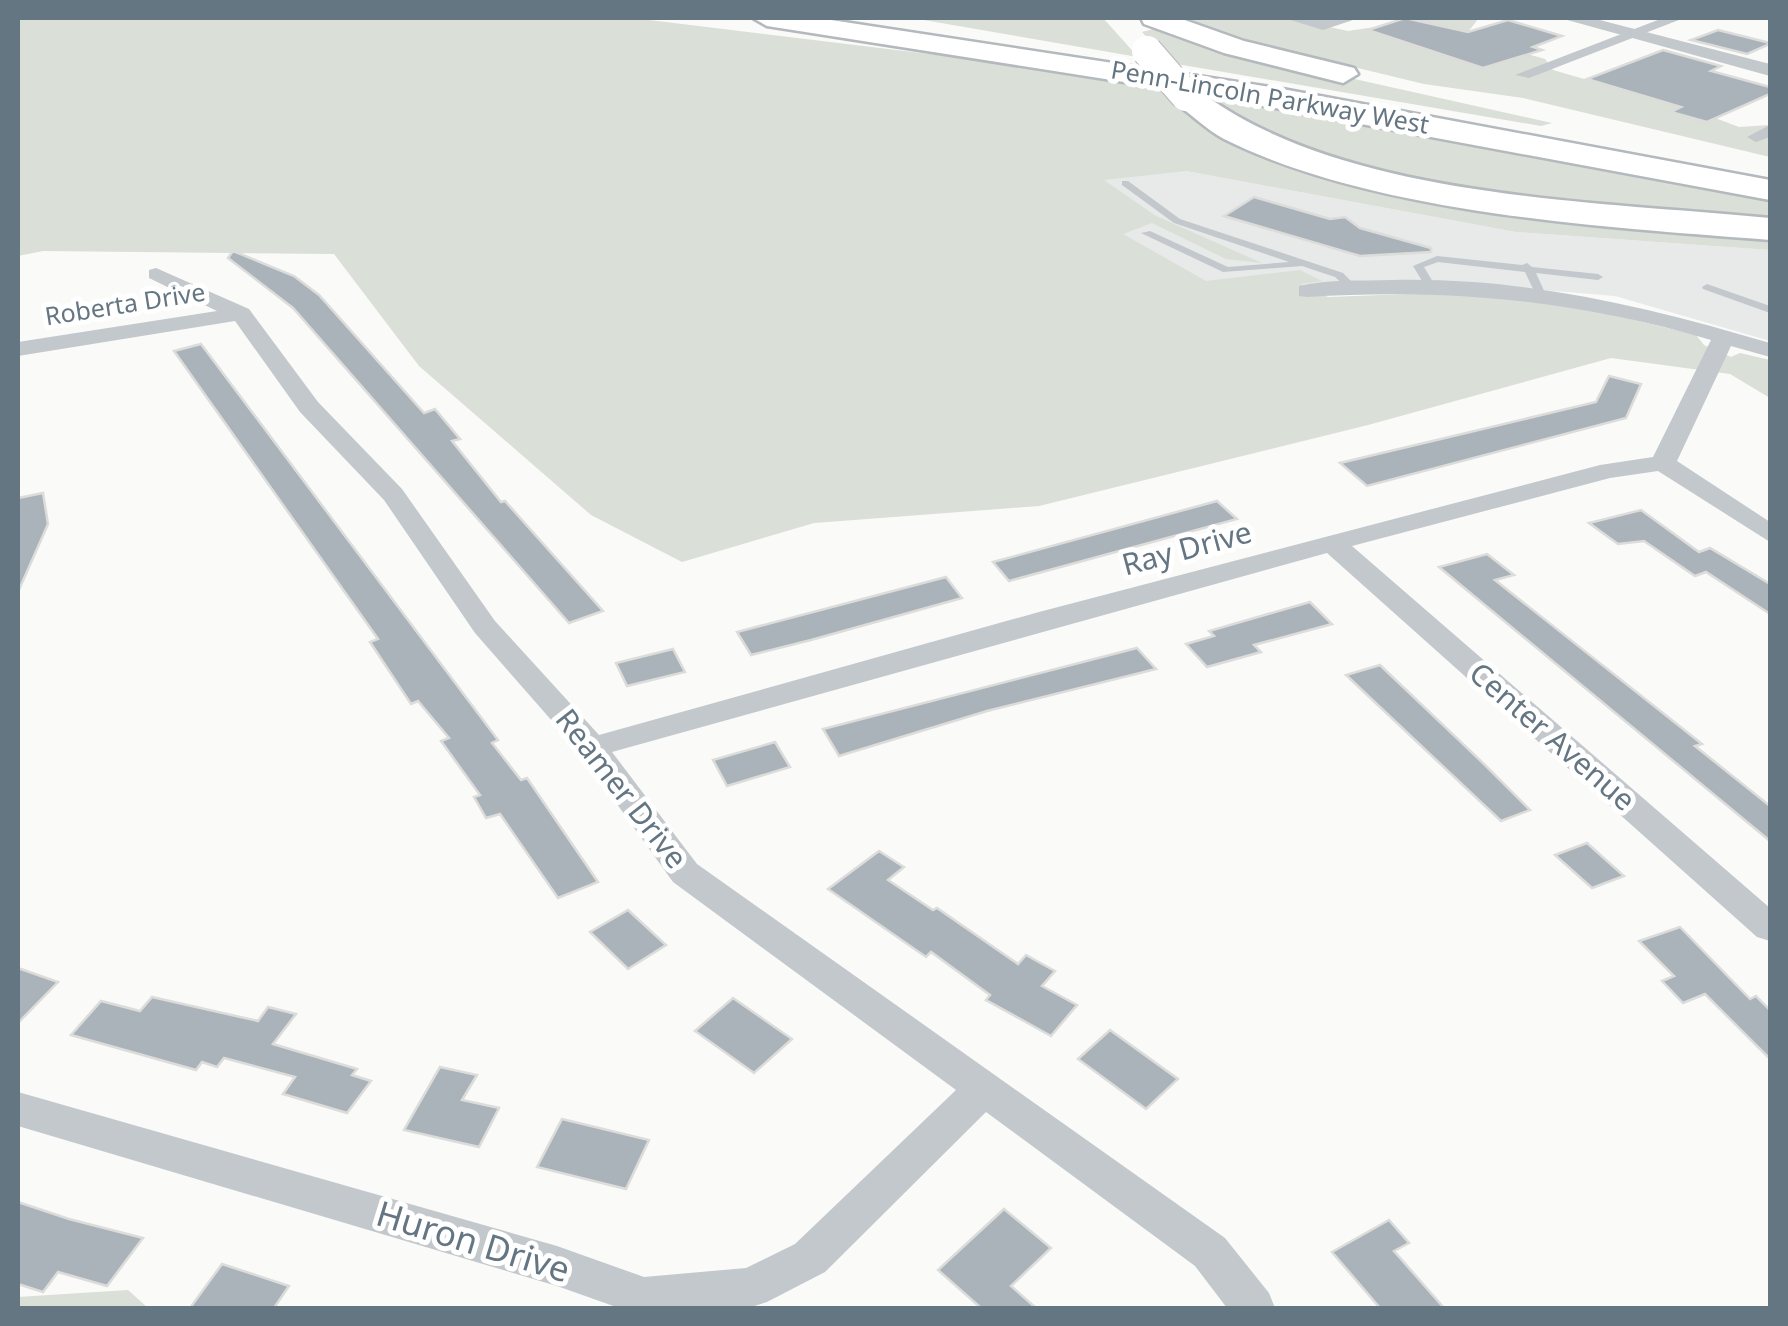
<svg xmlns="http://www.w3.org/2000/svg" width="1788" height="1326" viewBox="0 0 1788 1326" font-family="'Noto Sans',sans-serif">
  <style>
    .built { fill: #e8e9e9 }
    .green { fill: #dadfd7 }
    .building { fill: #aab3b9; stroke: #dcdcda; stroke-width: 2.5 }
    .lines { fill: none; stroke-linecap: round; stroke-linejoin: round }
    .motorway-casing { stroke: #b4b9bd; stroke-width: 5 }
    .service { fill: #c3c8cc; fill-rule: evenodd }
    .minor { fill: #c3c8cc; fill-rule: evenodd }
    .tertiary { fill: #c3c8cc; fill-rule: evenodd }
    .motorway { fill: #fff; fill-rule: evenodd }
    .motorway-bridge-casing { stroke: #b4b9bd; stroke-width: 32; stroke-linecap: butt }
    .motorway-bridge { stroke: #fff; stroke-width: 30 }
    .labels { text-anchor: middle; stroke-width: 10; stroke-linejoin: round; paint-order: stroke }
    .far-street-label { font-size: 25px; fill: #657683; stroke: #fff }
    .street-label { font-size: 30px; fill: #657683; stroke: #fff }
    .near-street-label { font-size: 35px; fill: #657683; stroke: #fff }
  </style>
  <rect width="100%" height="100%" fill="#fafaf8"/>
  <!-- built -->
  <polygon class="built" points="1186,171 1516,232 1770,250 1770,341 1615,296 1424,280 1174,291 995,181"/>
  <!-- green -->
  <g class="green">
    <polygon points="18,18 633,18 1160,82 1199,118 1275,163 1347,182 1770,234 1770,250 1516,232 1186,171 1104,180 1156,216 1262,263 1226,259 1152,223 1123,234 1206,281 1300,270 1322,281 1301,284 1328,297 1436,293 1564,303 1696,335 1704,345 1731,357 1740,353 1770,360 1770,398 1730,374 1611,358 1368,425 1039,506 814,523 682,562 591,515 419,366 334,254 43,251 18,256"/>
    <polygon points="912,18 1103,18 1138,57"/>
    <polygon points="1174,18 1287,18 1348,31 1435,18 1478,19 1465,36 1545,59 1553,70 1622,90 1644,91 1739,127 1770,125 1770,157 1523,98 1424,84 1209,32"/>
    <polygon points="1157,28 1350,78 1552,123 1541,126 1171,63 1142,32"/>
    <polygon points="1195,90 1770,197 1770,223 1438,185 1272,141"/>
    <polygon points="128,1290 148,1308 18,1308 18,1297"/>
  </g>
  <!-- building -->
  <g class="building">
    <polygon points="1405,18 1468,32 1508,20 1562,36 1533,47 1542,50 1483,68 1368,30"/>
    <polygon points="1718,30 1770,43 1770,44 1747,54 1691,40"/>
    <polygon points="1663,50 1721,66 1711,71 1770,87 1770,94 1707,122 1671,112 1681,107 1587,79"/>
    <polygon points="1254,197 1330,219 1345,217 1360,228 1431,248 1431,252 1360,256 1224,216"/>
    <polygon points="233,251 294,276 319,295 424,413 435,409 460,439 452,441 501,502 505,501 603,611 569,623 293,308 228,258"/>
    <polygon points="201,344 498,740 492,743 521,780 527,778 598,882 558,898 500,814 486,818 474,797 480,795 441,741 449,738 418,701 411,704 370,642 378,639 174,351"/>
    <polygon points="1609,376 1641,384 1626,418 1367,486 1340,463 1596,402"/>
    <polygon points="43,493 48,524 18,592 18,498"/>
    <polygon points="1217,501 1237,519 1009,581 993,562"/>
    <polygon points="1641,510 1699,552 1710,548 1770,584 1770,614 1706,572 1695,576 1644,541 1618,544 1589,523"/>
    <polygon points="1487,554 1514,575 1495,580 1702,744 1695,746 1770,806 1770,841 1439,567"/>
    <polygon points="946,577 962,598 811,640 751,655 737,632"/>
    <polygon points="1310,602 1332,624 1254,645 1261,652 1207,667 1186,644 1214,636 1209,631"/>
    <polygon points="1137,648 1156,669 987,711 839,756 823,729"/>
    <polygon points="673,649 685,672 627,686 616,663"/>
    <polygon points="1380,665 1485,765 1530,810 1501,821 1346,675"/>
    <polygon points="775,742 790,767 727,786 713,760"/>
    <polygon points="1587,843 1624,876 1592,888 1555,855"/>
    <polygon points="879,851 904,867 888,880 933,910 937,908 1018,964 1026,955 1055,971 1042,986 1077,1005 1051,1036 986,1000 990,995 931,952 926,957 828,889"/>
    <polygon points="628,910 666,945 628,969 590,932"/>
    <polygon points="1680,927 1750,999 1756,996 1770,1010 1770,1059 1705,994 1683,1003 1662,981 1674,976 1639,941"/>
    <polygon points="18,968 58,982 18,1023"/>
    <polygon points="152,997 258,1021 268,1007 296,1014 273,1044 357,1069 352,1075 371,1081 347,1113 283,1094 295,1077 224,1058 217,1067 202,1062 196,1070 71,1035 101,1001 140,1011"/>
    <polygon points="733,998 792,1039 754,1073 695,1031"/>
    <polygon points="1110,1030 1178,1079 1146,1109 1078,1059"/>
    <polygon points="440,1067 477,1075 462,1100 499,1108 479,1147 404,1130"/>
    <polygon points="562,1119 649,1140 626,1189 537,1167"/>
    <polygon points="18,1202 69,1219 143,1238 107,1286 58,1272 43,1292 18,1284"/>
    <polygon points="1004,1209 1051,1248 1011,1286 1036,1308 981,1308 938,1270"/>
    <polygon points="1389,1220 1409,1243 1394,1251 1444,1308 1380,1308 1332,1252"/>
    <polygon points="222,1264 289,1286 274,1308 190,1308"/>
  </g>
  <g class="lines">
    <defs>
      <g id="motorway">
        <path d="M753 18H818L1277 88 1770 180V200L1205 95C1348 199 1596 201 1770 218V240C1603 227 1375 214 1224 139 1207 130 1191 114 1175 103L1171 96 1175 90 767 26Z"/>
        <polygon points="1141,18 1179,18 1244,41 1354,68 1358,74 1343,83 1224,53 1144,24"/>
      </g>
    </defs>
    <!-- motorway casing -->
    <use href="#motorway" class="motorway-casing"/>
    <!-- service -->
    <g class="service">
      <polygon points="1122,181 1128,181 1180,219 1343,273 1358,288 1349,290 1335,277 1302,266 1223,272 1141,233 1150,231 1228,267 1289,262 1174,223 1122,185"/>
      <polygon points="1437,256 1522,265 1527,263 1532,267 1598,274 1603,277 1598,280 1536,273 1546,295 1541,298 1536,295 1525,272 1438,262 1424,267 1436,287 1431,290 1427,289 1413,266"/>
      <polygon points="1707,284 1770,306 1770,313 1703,289 1702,287"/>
    </g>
    <!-- minor -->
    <g class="minor">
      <polygon points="1284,18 1359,18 1323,30"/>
      <polygon points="1663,18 1684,18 1529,78 1515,75"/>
      <polygon points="1770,125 1770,137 1756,142 1747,137"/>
      <path d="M156 268 249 309 318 402 402 489 495 621 599 735 1039 612 1600 465 1653 457 1711 340C1577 300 1447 288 1307 297L1299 296V286C1329 279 1362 281 1392 280 1524 277 1646 306 1770 343V357L1731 346 1677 461 1770 522V542L1658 471 1610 478 1352 546 1770 908V941L1757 937 1327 553 612 752 697 864 1225 1238 1269 1293 1275 1308H1227L1195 1266 986 1112 825 1272 767 1302 748 1308H619L557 1286 18 1126V1092L557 1246 644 1277 746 1268 795 1244 956 1090 673 882 581 754 475 633 384 500 300 412 235 321 18 356V342L217 311 149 278V270Z"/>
    </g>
    <!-- tertiary -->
    <polygon class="tertiary" points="1560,18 1592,18 1770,64 1770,76"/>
    <!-- motorway -->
    <use href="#motorway" class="motorway"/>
    <defs>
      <polyline id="motorway-bridge" points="1147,51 1186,96"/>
    </defs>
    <!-- motorway-bridge casing -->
    <use href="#motorway-bridge" class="motorway-bridge-casing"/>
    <!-- motorway-bridge -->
    <use href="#motorway-bridge" class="motorway-bridge"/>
  </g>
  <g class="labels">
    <!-- far-street labels -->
    <g class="far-street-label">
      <text transform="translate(1270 97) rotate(10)" y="9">Penn-Lincoln Parkway West</text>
      <text transform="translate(125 304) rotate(-9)" y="9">Roberta Drive</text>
    </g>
    <!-- street labels -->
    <g class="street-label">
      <text transform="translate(1187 549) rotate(-15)" y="10">Ray Drive</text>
      <text transform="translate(1552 737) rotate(41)" y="10">Center Avenue</text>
      <text transform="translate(621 789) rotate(52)" y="10">Reamer Drive</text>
    </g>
    <!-- near-street labels -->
    <g class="near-street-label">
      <text transform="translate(473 1242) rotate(17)" y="12">Huron Drive</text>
    </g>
  </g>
  <!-- border -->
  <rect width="1788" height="1326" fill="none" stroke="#657683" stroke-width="40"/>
</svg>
